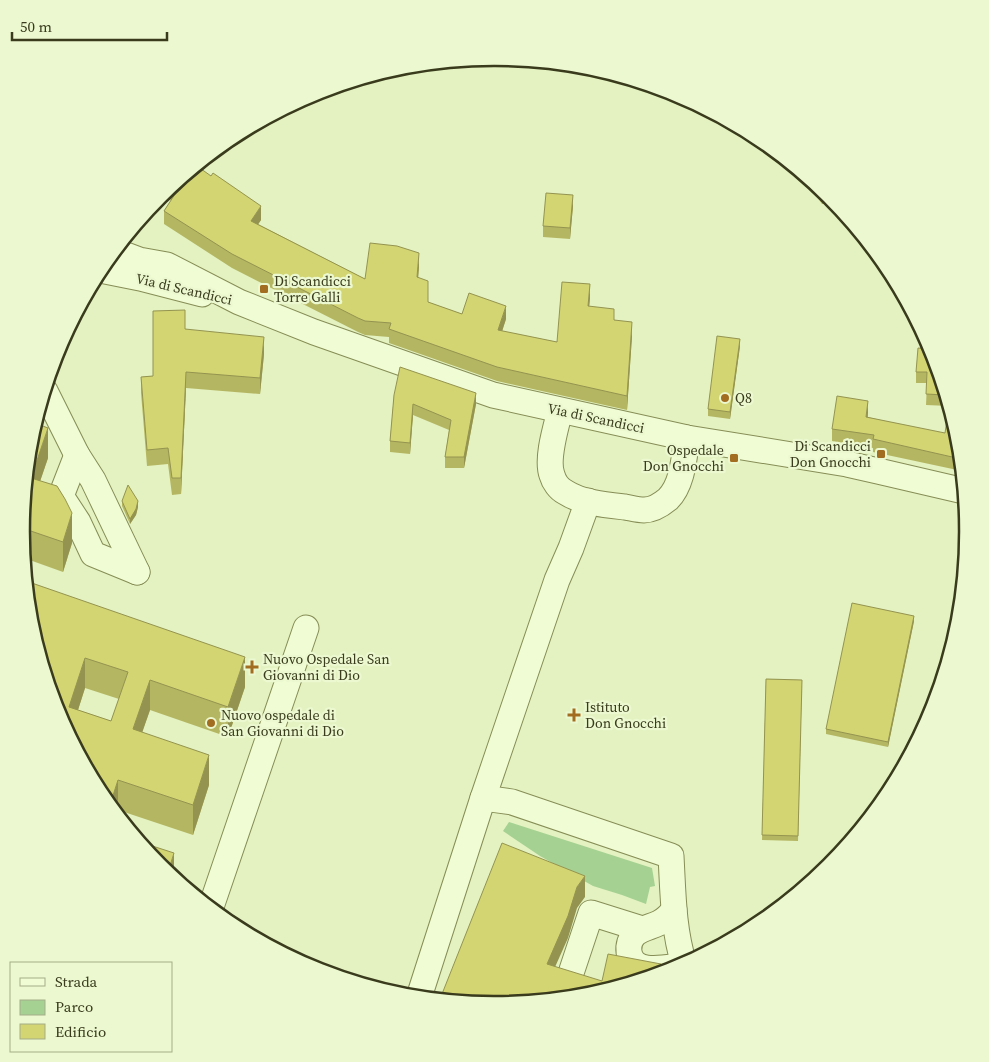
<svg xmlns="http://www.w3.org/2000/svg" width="989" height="1062" viewBox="0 0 989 1062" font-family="'Source Serif 4',serif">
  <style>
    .green { fill: #a5d193 }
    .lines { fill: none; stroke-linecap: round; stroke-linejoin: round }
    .minor-casing { stroke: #868d56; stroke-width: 27 }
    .minor { stroke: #f0fcd4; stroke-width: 25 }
    .wall { fill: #b5b662; fill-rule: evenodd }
    .shaded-wall { fill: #949450 }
    .building { fill: #d3d472; stroke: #949450; fill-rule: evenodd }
    .poi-dot { fill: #a26d20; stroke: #ecf9d0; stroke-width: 2 }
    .labels { text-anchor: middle; stroke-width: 4.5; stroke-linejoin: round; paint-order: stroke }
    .poi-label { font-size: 14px; fill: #393b1c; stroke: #ecf9d0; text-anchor: start }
    .street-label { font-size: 14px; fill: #393b1c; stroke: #ecf9d0 }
    .rim { fill: none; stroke: #393b1c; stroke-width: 2.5 }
  </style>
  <rect width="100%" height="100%" fill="#e3f2c0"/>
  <!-- green -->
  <polygon class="green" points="509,822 652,868 655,886 650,887 646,904 622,895 593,886 540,856 503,831"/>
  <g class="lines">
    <defs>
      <g id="minor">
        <polyline points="117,249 123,254 139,260 167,265 239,302 314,332 493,395 687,438 847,464 878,471 964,491"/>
        <polyline points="100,270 140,278 202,294"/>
        <polyline points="45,391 77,455 93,480 137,572"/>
        <path d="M560 411C556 427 546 459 552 475 554 482 559 489 565 492 582 503 606 505 625 507 631 508 638 510 644 510 652 510 662 504 668 499 683 484 684 457 687 438"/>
        <polyline points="77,455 61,496 78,522 93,554 137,572"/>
        <path d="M483 798 512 802 671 856C673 892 673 929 684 964"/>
        <polyline points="211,907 306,628"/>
        <path d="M674 910C670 915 665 920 659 923 651 927 642 928 635 934 630 939 628 946 629 952 633 975 663 968 679 966"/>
        <polyline points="572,970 591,913 642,929"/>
        <polyline points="419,997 483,798 557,580 571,548 588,501"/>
      </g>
    </defs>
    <!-- minor casing -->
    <use href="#minor" class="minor-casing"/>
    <!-- minor -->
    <use href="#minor" class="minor"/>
  </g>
  <!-- wall -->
  <g class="wall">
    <polygon points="197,166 261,220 258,224 365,279 419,267 418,278 428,302 462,314 506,319 502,331 557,342 590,298 589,306 614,320 632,336 627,410 497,381 389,343 389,337 365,335 358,332 232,268 164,224 164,211 171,200 162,194"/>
    <polygon points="813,183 829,197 822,204 813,191"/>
    <polygon points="573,206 570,239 543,237 543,226"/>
    <polygon points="185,329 264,354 260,394 186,388 181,494 172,495 168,464 147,466 141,393 141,377 153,376"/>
    <polygon points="740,346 730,419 708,416 708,409"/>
    <polygon points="931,349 949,406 926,405 927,383 916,383 916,372"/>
    <polygon points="394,395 476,404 464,468 445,468 445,457 449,430 413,415 410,454 390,452 390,441"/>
    <polygon points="868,413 868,417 959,439 962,471 873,452 873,448 832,441 832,429"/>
    <polygon points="30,438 48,458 40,481 72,543 63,572 24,558 21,531"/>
    <polygon points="122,501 138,507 136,515 130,524 122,506"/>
    <polygon points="914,621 888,747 826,734 826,729"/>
    <path d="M30 623 245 687 228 737 150 710 142 732 209 785 193 835 118 810 101 794 57 712ZM85 688 119 699 111 721 78 710Z"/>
    <polygon points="766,679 802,680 798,841 762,840"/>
  </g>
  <!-- shaded-wall -->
  <g class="shaded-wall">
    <polygon points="824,192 831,198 822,204 822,193"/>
    <polygon points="573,195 573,206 570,239 570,228"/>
    <polygon points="261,206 261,220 251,235 251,221"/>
    <polygon points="419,253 419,267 417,291 417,277"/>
    <polygon points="590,284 590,298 588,320 588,306"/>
    <polygon points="506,306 506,319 498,344 498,330"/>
    <polygon points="632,322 632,336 627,410 627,396"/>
    <polygon points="264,337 264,354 260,394 260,378"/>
    <polygon points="740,339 740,346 730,419 730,412"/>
    <polygon points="186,372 186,388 181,494 181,478"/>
    <polygon points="476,393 476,404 464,468 464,457"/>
    <polygon points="868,401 868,413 866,429 866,417"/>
    <polygon points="413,404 413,415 410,454 410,443"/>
    <polygon points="48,428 48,458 31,508 31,478"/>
    <polygon points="138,501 138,507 136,515 130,524 130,519"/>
    <polygon points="72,513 72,543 63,572 63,542"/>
    <polygon points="914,616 914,621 888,747 888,742"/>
    <polygon points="245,657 245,687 228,737 228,707"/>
    <polygon points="85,658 85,688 70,735 69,707"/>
    <polygon points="150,680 150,710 133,759 133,729"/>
    <polygon points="209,755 209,785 193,835 193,805"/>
    <polygon points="118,780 118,810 117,813 110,805"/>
    <polygon points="174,853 174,877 168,872"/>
    <polygon points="585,876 585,897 577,908 568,938 547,985 547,964 577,887"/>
  </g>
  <!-- building -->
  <g class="building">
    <polygon points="197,166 211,176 213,173 261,206 251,221 365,279 370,243 397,246 419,253 417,277 428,281 428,302 462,314 469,293 506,306 498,330 557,342 562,282 590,284 588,306 614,309 614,320 632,322 627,396 497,367 389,329 391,323 365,321 358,318 232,254 164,211 177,191 171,187"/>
    <polygon points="546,193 573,195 570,228 543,226"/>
    <polygon points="185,310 185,329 264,337 260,378 186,372 181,478 172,478 168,448 147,450 141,377 153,376 153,311"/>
    <polygon points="717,336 740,339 730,412 708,409"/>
    <polygon points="918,348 931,349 945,395 926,394 927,372 916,372"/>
    <polygon points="400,367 476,393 464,457 445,457 451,420 413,404 410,443 390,441 394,395"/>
    <polygon points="837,396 868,401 866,417 945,433 947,420 953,422 959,439 961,459 873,439 874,435 832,429"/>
    <polygon points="35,423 48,428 31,478 57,486 65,499 72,513 63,542 22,528 30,438"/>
    <polygon points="128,485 138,501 136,509 130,519 122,501"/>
    <path d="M26 581 245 657 228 707 150 680 133 729 209 755 193 805 118 780 110 805 101 794 93 779 95 773 88 770 57 712 38 650 41 642 36 641 30 623ZM85 658 128 672 111 721 69 707Z"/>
    <polygon points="852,603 914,616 888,742 826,729"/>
    <polygon points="766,679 802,680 798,836 762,835"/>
    <polygon points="140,842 174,853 168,872 160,865"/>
    <polygon points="502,843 585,876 577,887 568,916 547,964 602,981 608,954 661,964 660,968 673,969 587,995 494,1004 440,999"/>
  </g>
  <!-- markers -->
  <g class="poi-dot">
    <rect x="259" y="284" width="10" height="10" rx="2.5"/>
    <circle cx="725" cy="398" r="5"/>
    <rect x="876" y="449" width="10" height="10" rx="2.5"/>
    <rect x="729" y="453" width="10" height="10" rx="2.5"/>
    <path d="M249.5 659.5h5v5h5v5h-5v5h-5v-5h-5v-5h5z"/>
    <path d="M571.5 707.5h5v5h5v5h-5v5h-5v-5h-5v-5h5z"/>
    <circle cx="211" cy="723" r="5"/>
  </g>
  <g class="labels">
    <!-- poi labels -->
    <g class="poi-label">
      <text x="274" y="286">Di Scandicci<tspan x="274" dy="16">Torre Galli</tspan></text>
      <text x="735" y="403">Q8</text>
      <text x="871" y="451" text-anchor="end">Di Scandicci<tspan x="871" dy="16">Don Gnocchi</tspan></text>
      <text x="724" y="455" text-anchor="end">Ospedale<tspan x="724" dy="16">Don Gnocchi</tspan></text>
      <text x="263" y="664">Nuovo Ospedale San<tspan x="263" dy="16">Giovanni di Dio</tspan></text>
      <text x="585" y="712">Istituto<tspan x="585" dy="16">Don Gnocchi</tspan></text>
      <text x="221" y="720">Nuovo ospedale di<tspan x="221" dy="16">San Giovanni di Dio</tspan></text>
    </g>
    <!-- street labels -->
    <g class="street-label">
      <text transform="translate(184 289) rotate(13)" y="5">Via di Scandicci</text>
      <text transform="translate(596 418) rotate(12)" y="5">Via di Scandicci</text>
    </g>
  </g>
  <!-- crop -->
  <path d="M0 0H989V1062H0ZM494 66H495A464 464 0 0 1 959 530V532A464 464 0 0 1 495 996H494A464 464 0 0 1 30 532V530A464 464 0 0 1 494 66Z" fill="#ecf9d0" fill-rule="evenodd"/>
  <path class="rim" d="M494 66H495A464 464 0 0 1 959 530V532A464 464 0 0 1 495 996H494A464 464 0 0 1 30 532V530A464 464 0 0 1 494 66Z"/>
  <!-- legend -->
  <rect x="10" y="962" width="162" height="90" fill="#ecf9d0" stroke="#a4ad88"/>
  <rect x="20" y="978" width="25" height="8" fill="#f0fcd4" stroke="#a4ad88"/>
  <text x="55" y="987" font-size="15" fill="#393b1c">Strada</text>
  <rect x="20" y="1000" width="25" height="15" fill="#a5d193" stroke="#a4ad88"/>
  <text x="55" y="1012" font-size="15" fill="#393b1c">Parco</text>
  <rect x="20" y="1024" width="25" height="15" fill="#d3d472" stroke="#a4ad88"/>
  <text x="55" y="1037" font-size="15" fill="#393b1c">Edificio</text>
  <!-- scale -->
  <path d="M12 32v8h155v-8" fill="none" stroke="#393b1c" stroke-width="2.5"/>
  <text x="20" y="32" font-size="15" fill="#393b1c" stroke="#ecf9d0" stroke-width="4" paint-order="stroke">50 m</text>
</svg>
